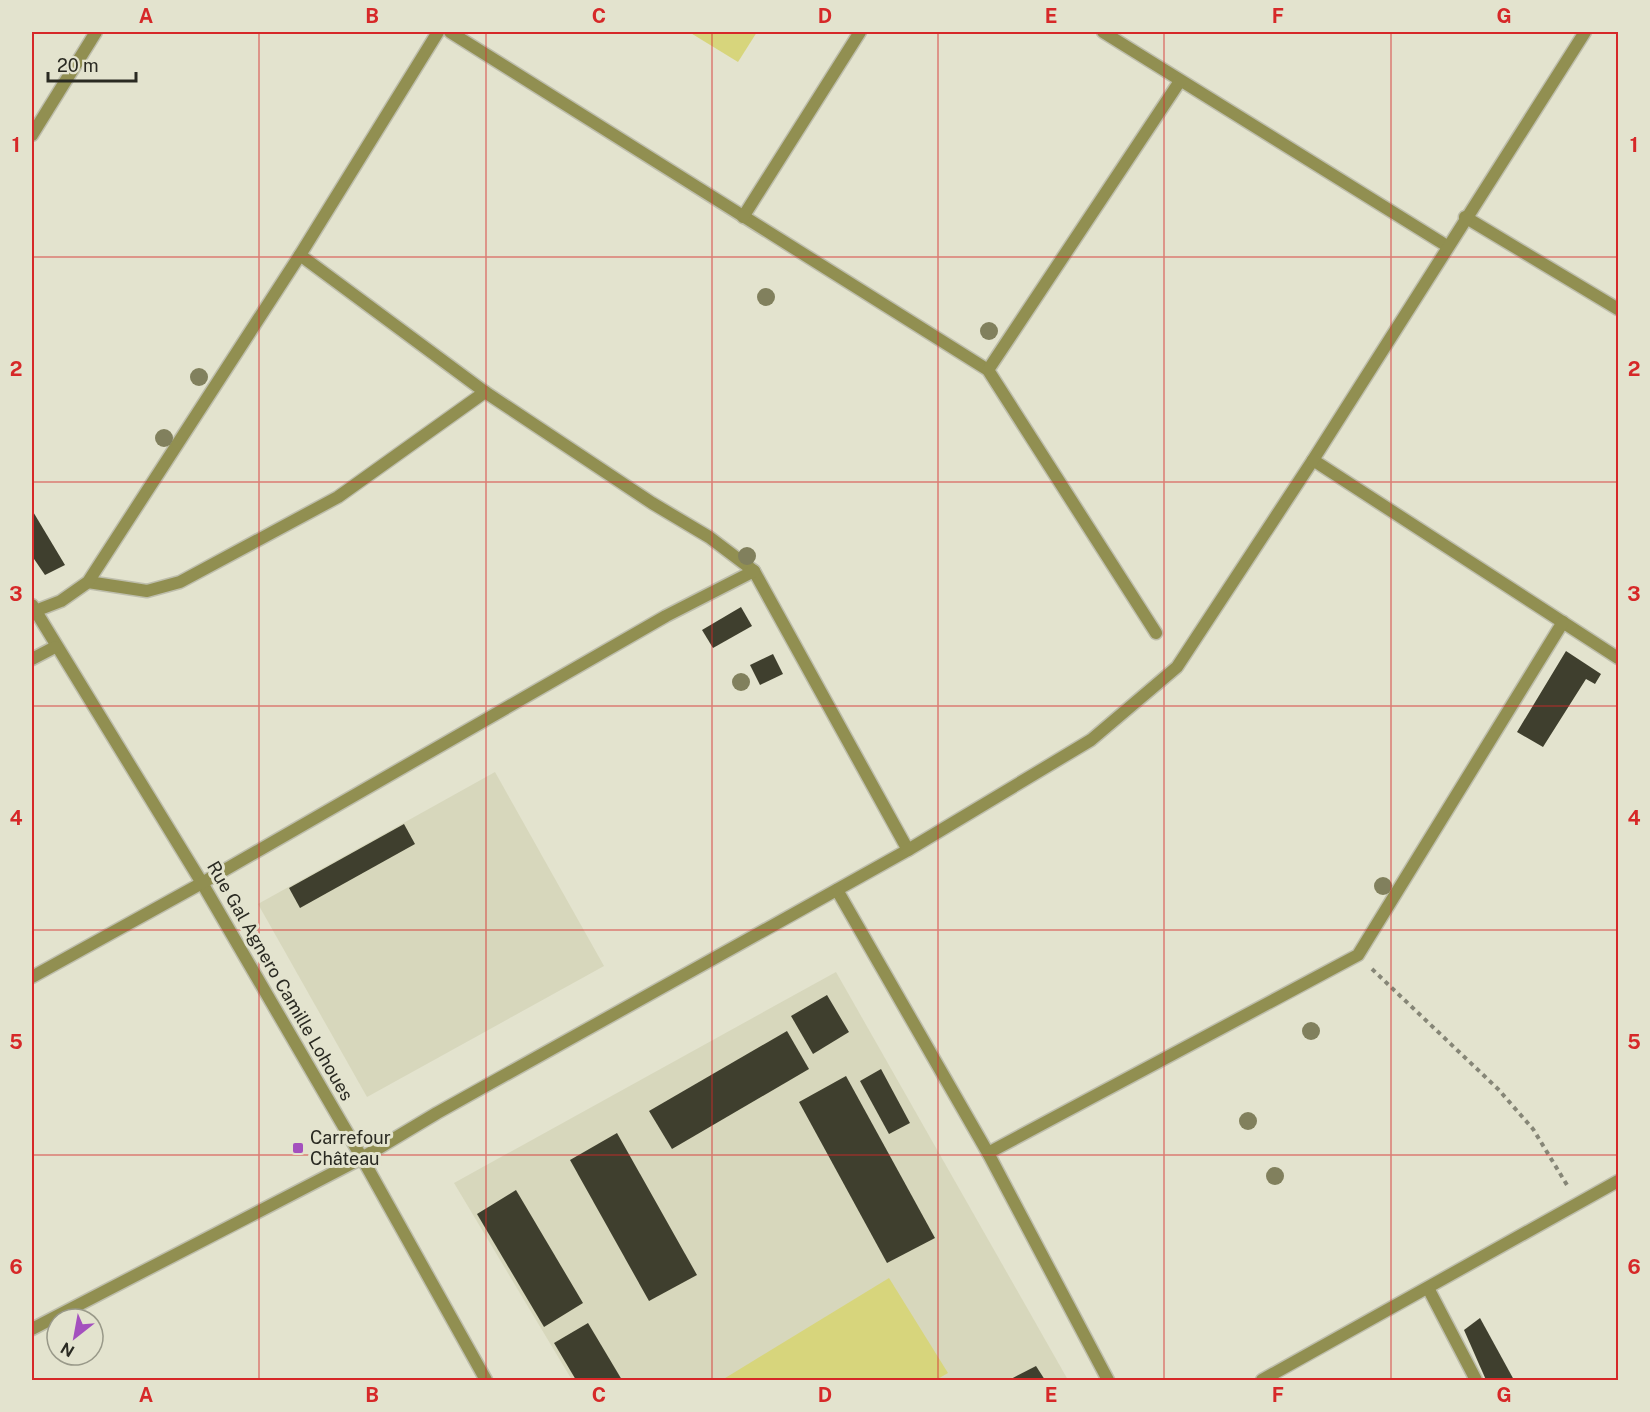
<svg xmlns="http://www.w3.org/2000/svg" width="1650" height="1412" viewBox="0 0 1650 1412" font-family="'Public Sans',sans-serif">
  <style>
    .built { fill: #d7d7bc }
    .green { fill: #d7d57c }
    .building { fill: #3f3f2e }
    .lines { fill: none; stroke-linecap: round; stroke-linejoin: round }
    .street-casing { stroke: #bebeac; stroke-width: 15 }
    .path { stroke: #868677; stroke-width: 4; stroke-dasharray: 4.5 4.5; stroke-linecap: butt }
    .street { stroke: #918f51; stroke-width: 12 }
    .tree { fill: #81805d }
    .grid { fill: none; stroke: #d62828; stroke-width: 1.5; stroke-opacity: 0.55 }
    .poi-dot { fill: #a450be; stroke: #e3e3ce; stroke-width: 2 }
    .labels { text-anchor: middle; stroke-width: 6; stroke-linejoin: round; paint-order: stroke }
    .street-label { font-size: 18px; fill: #2a2a22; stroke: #e3e3ce }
    .poi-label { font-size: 18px; fill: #2a2a22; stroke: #e3e3ce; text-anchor: start }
    .neatline { fill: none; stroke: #d62828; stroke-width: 2 }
    .grid-label { font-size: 20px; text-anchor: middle; font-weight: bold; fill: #d62828 }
  </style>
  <rect width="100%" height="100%" fill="#e3e3ce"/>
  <!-- built -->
  <g class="built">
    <polygon points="495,772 604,966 367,1097 258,904"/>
    <polygon points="836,972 1068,1380 572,1380 454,1183"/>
  </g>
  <!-- green -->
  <g class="green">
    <polygon points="689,32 757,32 738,62"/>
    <polygon points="889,1278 948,1373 936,1380 722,1380"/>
  </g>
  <!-- building -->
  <g class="building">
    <polygon points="32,510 65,565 45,575 32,556"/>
    <polygon points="741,607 752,626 713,648 702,630"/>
    <polygon points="1566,651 1601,674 1595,684 1586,679 1543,747 1517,732"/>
    <polygon points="773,654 783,674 760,685 750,665"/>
    <polygon points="404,824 415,844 300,908 289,888"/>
    <polygon points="827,995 849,1032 813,1054 791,1016"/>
    <polygon points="787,1031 809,1069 672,1149 649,1111"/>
    <polygon points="881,1069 910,1123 889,1134 860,1081"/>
    <polygon points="846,1076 935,1238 887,1263 799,1102"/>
    <polygon points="617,1133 697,1275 649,1301 570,1160"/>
    <polygon points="516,1190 583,1303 544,1327 477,1214"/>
    <polygon points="1480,1318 1514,1380 1486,1380 1464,1330"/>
    <polygon points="588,1323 622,1380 576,1380 554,1343"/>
    <polygon points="1036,1366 1045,1380 1009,1380"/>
  </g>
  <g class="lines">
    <defs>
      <g id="street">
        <polyline points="450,32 988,370 1156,633"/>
        <polyline points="1103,32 1447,246"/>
        <polyline points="32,135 96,32"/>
        <polyline points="743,217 860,32"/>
        <polyline points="1465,217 1618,309"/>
        <polyline points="300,255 485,392 652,503 709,537 754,571 908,850"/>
        <polyline points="988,370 1180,81"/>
        <polyline points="1313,460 1618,658"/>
        <polyline points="88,582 147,591 180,582 338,497 485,392"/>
        <polyline points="32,605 202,883 362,1158 486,1380"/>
        <polyline points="35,611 61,601 88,582 300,255 438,32"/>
        <polyline points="32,659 55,647"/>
        <polyline points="837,890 988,1153 1108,1380"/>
        <polyline points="32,977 202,883 666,616 754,571"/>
        <polyline points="988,1153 1358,955 1563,622"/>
        <polyline points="1428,1288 1476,1380"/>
        <polyline points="32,1329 362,1158 437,1113 908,850 1091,740 1177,667 1313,460 1585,32"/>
        <polyline points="1262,1380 1618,1181"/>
      </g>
    </defs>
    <!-- street casing -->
    <use href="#street" class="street-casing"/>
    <!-- path -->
    <polyline class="path" points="1372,969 1498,1089 1533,1129 1567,1185"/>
    <!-- street -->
    <use href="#street" class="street"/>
  </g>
  <!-- trees -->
  <g class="tree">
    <circle cx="766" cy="297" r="9"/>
    <circle cx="989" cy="331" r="9"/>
    <circle cx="199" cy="377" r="9"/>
    <circle cx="164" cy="438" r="9"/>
    <circle cx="747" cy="556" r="9"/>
    <circle cx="741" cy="682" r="9"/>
    <circle cx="1383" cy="886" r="9"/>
    <circle cx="1311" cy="1031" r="9"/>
    <circle cx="1248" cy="1121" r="9"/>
    <circle cx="1275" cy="1176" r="9"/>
  </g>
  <!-- grid -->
  <path class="grid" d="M259 32V1380M486 32V1380M712 32V1380M938 32V1380M1164 32V1380M1391 32V1380M32 257H1618M32 482H1618M32 706H1618M32 930H1618M32 1155H1618"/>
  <!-- markers -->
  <rect class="poi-dot" x="292" y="1142" width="12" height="12" rx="3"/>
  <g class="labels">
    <!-- street labels -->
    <g class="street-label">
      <text transform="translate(280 981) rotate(60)" y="6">Rue Gal Agnero Camille Lohoues</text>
    </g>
    <!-- poi labels -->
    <g class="poi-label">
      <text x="310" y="1144">Carrefour<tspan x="310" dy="21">Château</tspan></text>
    </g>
  </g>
  <!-- border -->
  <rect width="1650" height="1412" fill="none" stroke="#e3e3ce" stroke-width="66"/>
  <!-- north arrow -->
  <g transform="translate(75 1337) rotate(211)"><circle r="28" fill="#e3e3ce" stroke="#999989" stroke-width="1.5"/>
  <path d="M0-4.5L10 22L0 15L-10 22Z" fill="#a450be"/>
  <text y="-9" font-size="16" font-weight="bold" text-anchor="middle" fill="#2a2a22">N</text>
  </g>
  <!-- scale -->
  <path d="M48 72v9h88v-9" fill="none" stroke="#2a2a22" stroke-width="3"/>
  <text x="57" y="72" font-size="18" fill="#2a2a22" stroke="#e3e3ce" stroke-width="4.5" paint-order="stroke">20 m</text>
  <rect x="33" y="33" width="1584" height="1346" class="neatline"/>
  <g class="grid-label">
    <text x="146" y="23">A</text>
    <text x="372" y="23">B</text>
    <text x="599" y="23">C</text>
    <text x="825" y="23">D</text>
    <text x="1051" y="23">E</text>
    <text x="1278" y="23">F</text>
    <text x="1504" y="23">G</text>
    <text x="16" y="152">1</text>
    <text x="1634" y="152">1</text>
    <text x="16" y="376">2</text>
    <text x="1634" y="376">2</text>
    <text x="16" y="601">3</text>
    <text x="1634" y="601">3</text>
    <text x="16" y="825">4</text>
    <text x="1634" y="825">4</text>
    <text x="16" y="1049">5</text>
    <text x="1634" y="1049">5</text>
    <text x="16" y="1274">6</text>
    <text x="1634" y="1274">6</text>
    <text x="146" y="1402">A</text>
    <text x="372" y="1402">B</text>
    <text x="599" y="1402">C</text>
    <text x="825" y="1402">D</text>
    <text x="1051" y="1402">E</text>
    <text x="1278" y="1402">F</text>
    <text x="1504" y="1402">G</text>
  </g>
</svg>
